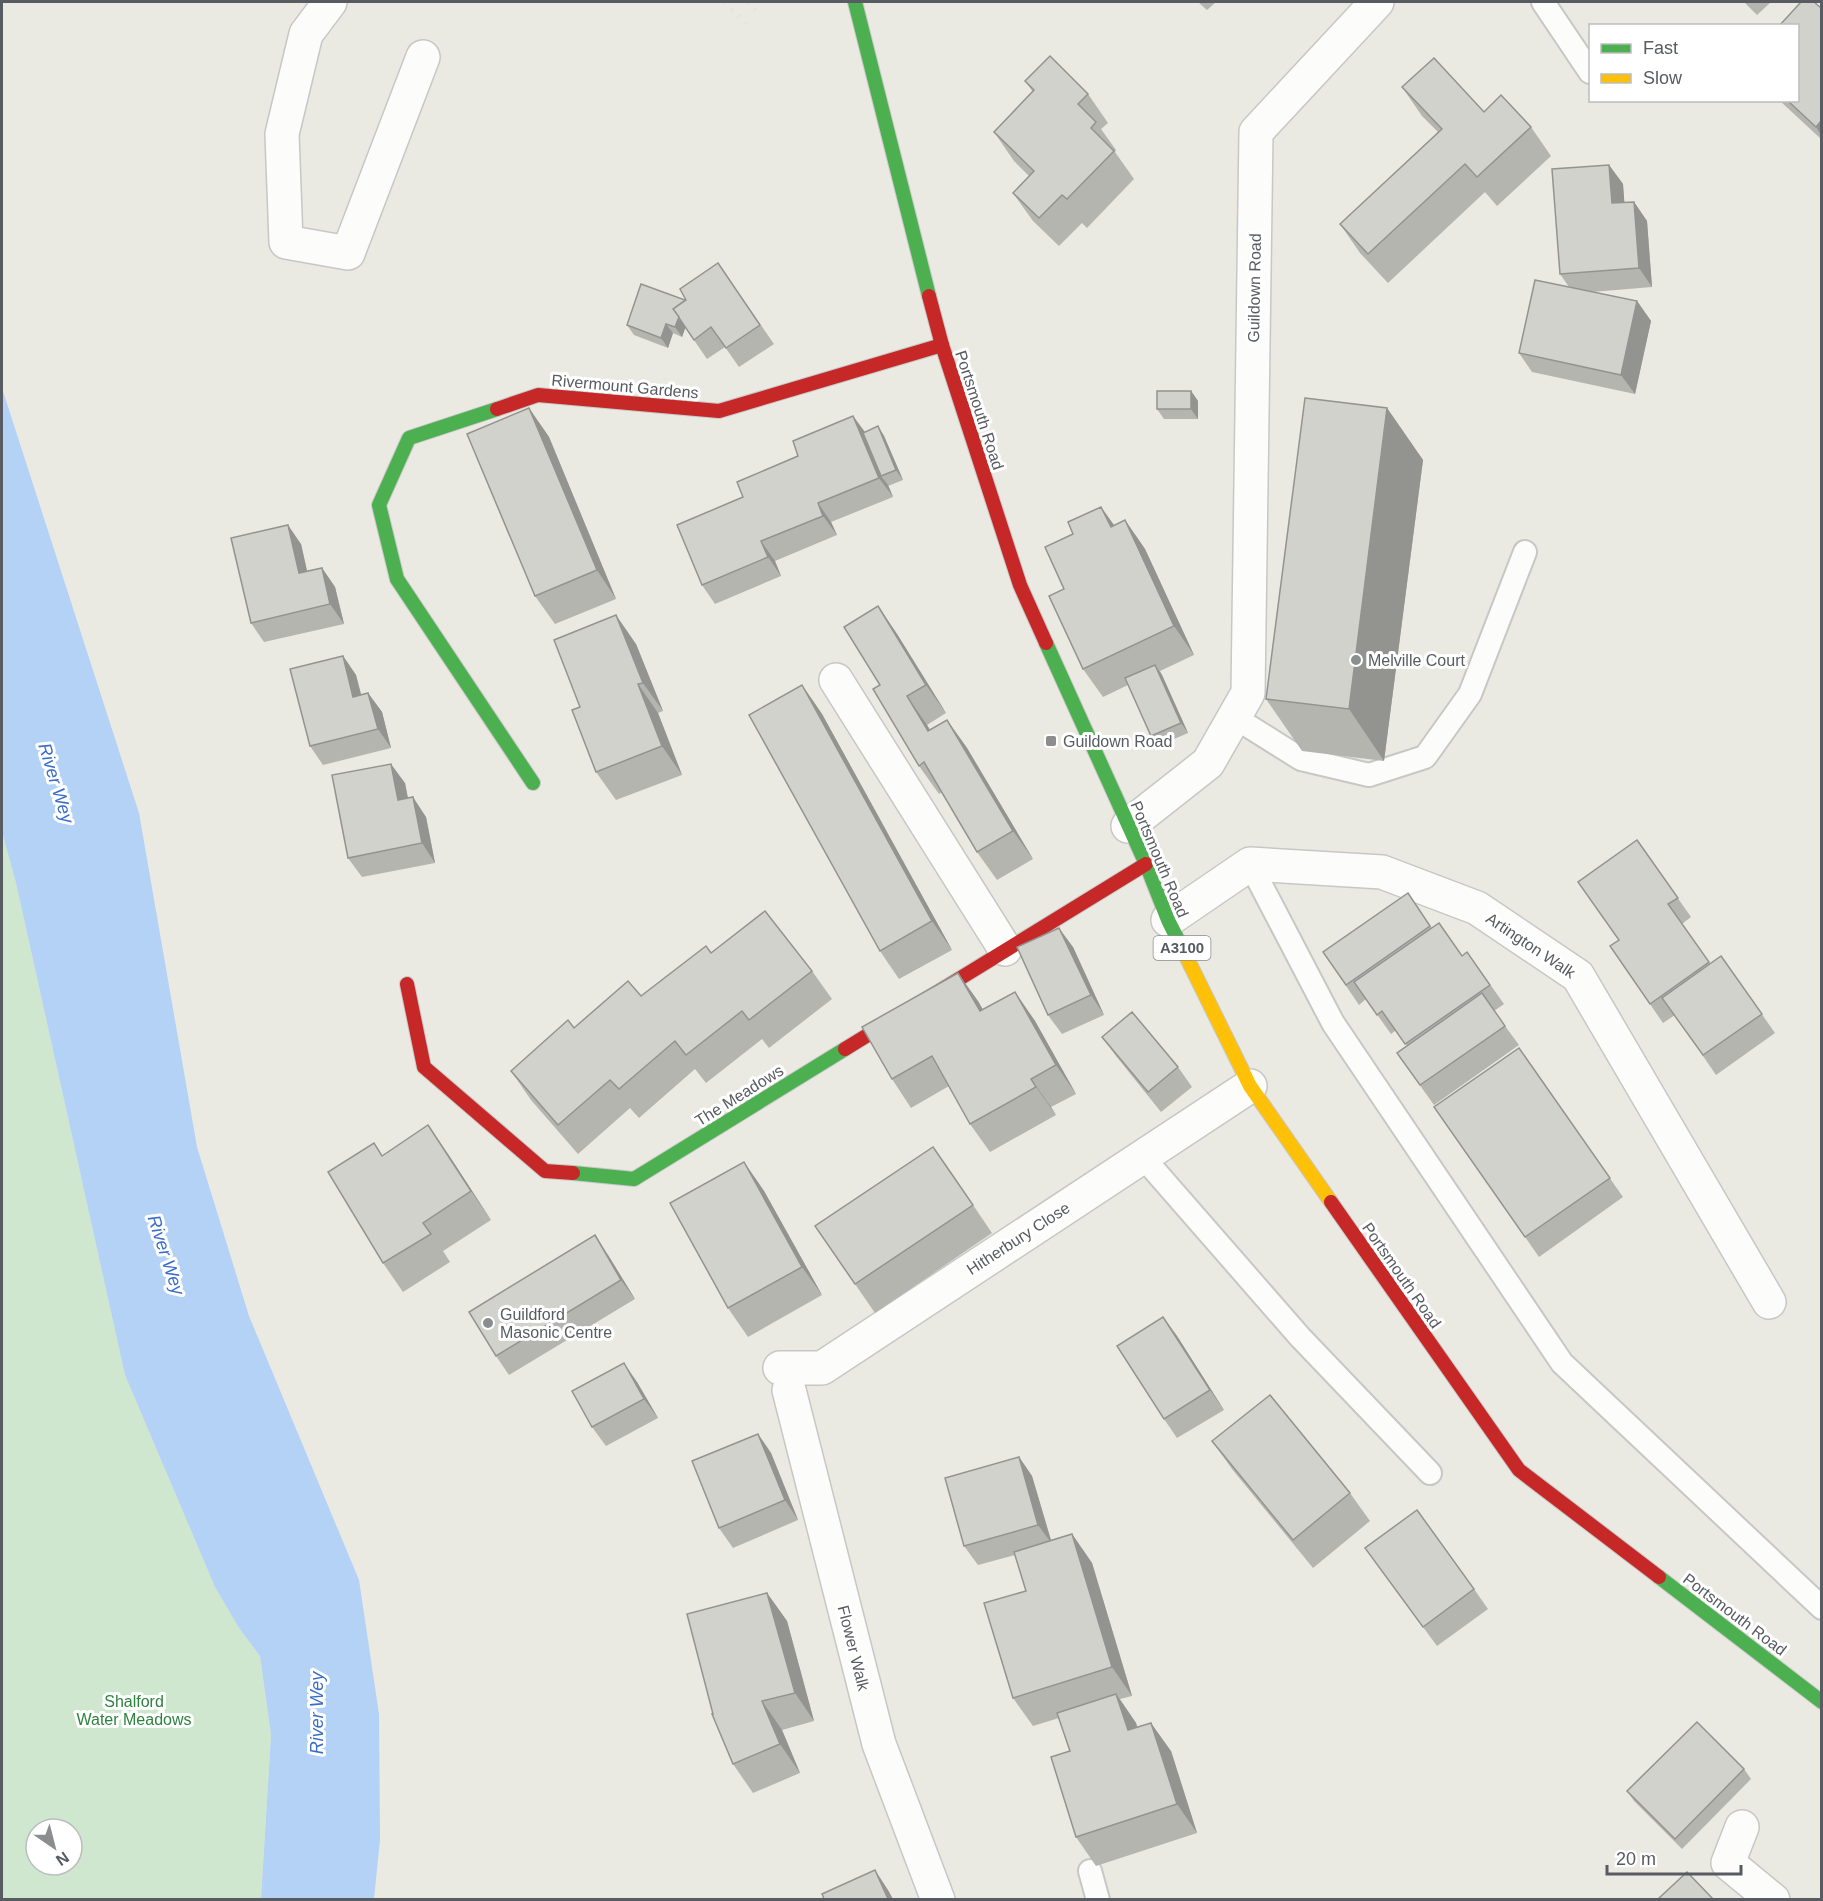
<svg xmlns="http://www.w3.org/2000/svg" width="1823" height="1901" viewBox="0 0 1823 1901" font-family="Helvetica,sans-serif">
  <style>
    .green { fill: #cfe7cf; fill-rule: evenodd }
    .water { fill: #b4d2f6 }
    .lines { fill: none; stroke-linecap: round; stroke-linejoin: round }
    .lane-casing { stroke: #c7c8c6; stroke-width: 26 }
    .street-casing { stroke: #c7c8c6; stroke-width: 36 }
    .fast-casing { stroke: #c7c8c7; stroke-width: 16 }
    .slow-casing { stroke: #c7c8c7; stroke-width: 16 }
    .jam-casing { stroke: #c7c8c7; stroke-width: 16 }
    .lane { stroke: #fcfcfb; stroke-width: 22 }
    .street { stroke: #fcfcfb; stroke-width: 33 }
    .fast { stroke: #4caf50; stroke-width: 14 }
    .slow { stroke: #ffc107; stroke-width: 14 }
    .jam { stroke: #c62828; stroke-width: 14 }
    .rail { stroke: #e2e2e1; stroke-width: 4.5; stroke-dasharray: 1.5 8; stroke-linecap: butt }
    .wall { fill: #b5b5b0 }
    .shaded-wall { fill: #939390 }
    .building { fill: #d2d2cd; stroke: #939390; stroke-width: 1.5 }
    .poi-dot { fill: #8b8d8e; stroke: #fff; stroke-width: 2 }
    .labels { text-anchor: middle; stroke-width: 6; stroke-linejoin: round; paint-order: stroke }
    .shield { fill: #fff; stroke: #8a8c90; stroke-width: 1.5 }
    .shield-label { font-size: 15px; font-weight: bold; fill: #585b61 }
    .street-label { font-size: 16px; fill: #585b61; stroke: #fff }
    .poi-label { font-size: 16px; fill: #585b61; stroke: #fff; text-anchor: start }
    .park-label { font-size: 16px; fill: #2e833d; stroke: #fff }
    .water-label { font-size: 18px; font-style: italic; fill: #396dc9; stroke: #fff }
  </style>
  <rect width="100%" height="100%" fill="#eae9e2"/>
  <!-- green -->
  <path class="green" d="M2 832 16 883 125 1375 215 1587 239 1628 260 1656 271 1735 261 1899H2ZM36 1829H72V1865H36Z"/>
  <!-- water -->
  <polygon class="water" points="2,388 139,813 197,1147 249,1316 359,1580 379,1714 380,1840 374,1899 261,1899 271,1735 260,1656 239,1628 215,1587 125,1375 16,883 2,832"/>
  <g class="lines">
    <defs>
      <g id="lane">
        <polyline points="1543,2 1590,72"/>
        <polyline points="1234,717 1301,759 1369,775 1425,757 1470,694 1525,552"/>
        <polyline points="1250,864 1333,1023 1562,1363 1822,1608"/>
        <polyline points="1142,1156 1300,1337 1430,1473"/>
        <polyline points="1090,1871 1098,1900"/>
      </g>
      <g id="street">
        <polyline points="330,2 306,34 282,134 286,242 348,253 423,57"/>
        <polyline points="836,680 1005,949"/>
        <polyline points="1128,826 1208,763 1248,693 1256,132 1377,2"/>
        <polyline points="1168,920 1250,864 1382,872 1477,908 1578,976 1769,1302"/>
        <polyline points="780,1368 822,1368 1250,1086"/>
        <polyline points="789,1390 879,1744 938,1900"/>
        <polyline points="1742,1827 1728,1863 1773,1900"/>
      </g>
      <g id="fast">
        <polyline points="855,2 929,296"/>
        <polyline points="497,409 409,438 379,505 397,579 533,783"/>
        <polyline points="1046,643 1146,864 1168,920 1180,944"/>
        <polyline points="573,1173 634,1179 845,1049"/>
        <polyline points="1659,1577 1822,1702"/>
      </g>
      <polyline id="slow" points="1180,944 1250,1086 1331,1202"/>
      <g id="jam">
        <polyline points="929,296 942,345 1020,585 1046,643"/>
        <polyline points="497,409 538,395 719,411 942,345"/>
        <polyline points="407,984 424,1067 545,1171 573,1173"/>
        <polyline points="845,1049 1146,864"/>
        <polyline points="1331,1202 1519,1470 1659,1577"/>
      </g>
    </defs>
    <!-- lane casing -->
    <use href="#lane" class="lane-casing"/>
    <!-- street casing -->
    <use href="#street" class="street-casing"/>
    <!-- fast casing -->
    <use href="#fast" class="fast-casing"/>
    <!-- slow casing -->
    <use href="#slow" class="slow-casing"/>
    <!-- jam casing -->
    <use href="#jam" class="jam-casing"/>
    <!-- lane -->
    <use href="#lane" class="lane"/>
    <!-- street -->
    <use href="#street" class="street"/>
    <!-- fast -->
    <use href="#fast" class="fast"/>
    <!-- slow -->
    <use href="#slow" class="slow"/>
    <!-- jam -->
    <use href="#jam" class="jam"/>
    <!-- rail -->
    <g class="rail">
      <polyline points="725,2 749,27"/>
      <polyline points="748,2 761,16"/>
    </g>
  </g>
  <!-- wall -->
  <g class="wall">
    <polygon points="1198,2 1216,2 1207,10"/>
    <polygon points="1744,2 1771,2 1757,15"/>
    <polygon points="1821,8 1821,139 1779,100 1797,100"/>
    <polygon points="1025,81 1088,94 1108,123 1101,129 1116,150 1115,152 1134,179 1087,228 1082,223 1059,246 1033,221 1013,193 1029,176 1014,161 994,132 1033,92"/>
    <polygon points="1402,87 1484,112 1531,127 1551,156 1497,206 1485,192 1388,283 1360,253 1340,224 1438,132 1422,116"/>
    <polygon points="1609,165 1623,184 1624,202 1634,202 1647,221 1652,287 1592,292 1637,301 1651,321 1635,394 1532,372 1519,353 1569,287 1560,274"/>
    <polygon points="718,263 774,344 739,367 725,347 707,359 685,327 682,337 673,333 668,348 634,335 627,325 685,301"/>
    <polygon points="1191,391 1198,401 1198,419 1164,419 1157,409"/>
    <polygon points="529,408 549,437 616,599 555,624 535,596"/>
    <polygon points="1387,408 1423,460 1384,761 1302,751 1266,699"/>
    <polygon points="853,416 865,432 878,426 884,436 903,480 888,486 888,485 893,497 831,522 837,535 775,561 781,576 715,604 702,585 743,497"/>
    <polygon points="1101,507 1114,525 1125,520 1145,549 1194,655 1160,671 1162,675 1188,733 1158,746 1151,736 1128,685 1103,697 1083,669 1064,589"/>
    <polygon points="301,544 307,571 322,568 335,587 344,624 264,642 251,623"/>
    <polygon points="878,606 897,634 946,713 927,725 930,730 947,720 967,748 1033,859 997,880 977,852 942,792 939,794 919,766 880,685"/>
    <polygon points="636,644 663,711 658,713 682,775 616,800 596,772"/>
    <polygon points="343,656 356,675 361,695 368,693 382,712 391,748 323,765 310,746"/>
    <polygon points="802,685 822,714 952,950 899,979 880,951"/>
    <polygon points="405,783 408,798 426,817 435,863 362,877 348,858"/>
    <polygon points="1637,840 1691,917 1682,924 1710,964 1721,956 1775,1033 1716,1075 1675,1015 1663,1023 1610,946 1619,940"/>
    <polygon points="1408,893 1432,928 1462,956 1467,952 1504,1004 1494,1011 1519,1045 1434,1105 1397,1053 1407,1046 1396,1030 1391,1034 1366,999 1359,1005 1323,952"/>
    <polygon points="1073,947 1104,1015 1062,1034 1048,1015"/>
    <polygon points="711,953 812,971 832,999 769,1048 762,1039 706,1083 695,1069 639,1118 630,1108 578,1154 531,1100 511,1071 574,1028 641,996"/>
    <polygon points="1015,992 1035,1021 1076,1094 1051,1107 1056,1115 990,1152 970,1124 949,1086 911,1108 892,1079 978,1001 983,1010"/>
    <polygon points="1102,1037 1178,1067 1192,1087 1161,1112 1116,1056"/>
    <polygon points="1519,1048 1623,1197 1539,1257 1434,1107"/>
    <polygon points="933,1147 992,1233 875,1313 855,1284"/>
    <polygon points="448,1154 491,1220 443,1251 450,1262 403,1292 383,1263 383,1155"/>
    <polygon points="744,1162 764,1191 822,1295 748,1337 728,1308"/>
    <polygon points="608,1255 635,1299 509,1375 496,1356"/>
    <polygon points="1163,1317 1177,1336 1224,1410 1177,1438 1164,1419"/>
    <polygon points="637,1382 658,1418 606,1446 592,1427"/>
    <polygon points="758,1434 771,1453 798,1520 733,1548 719,1528"/>
    <polygon points="1212,1441 1350,1493 1370,1521 1313,1568 1232,1469"/>
    <polygon points="1019,1457 1032,1476 1051,1540 1072,1534 1092,1563 1132,1696 1120,1699 1136,1723 1137,1727 1171,1751 1197,1833 1096,1866 1076,1837 1070,1751 1059,1718 1033,1726 1013,1698 1026,1591 1015,1555 978,1565 964,1546"/>
    <polygon points="1379,1567 1474,1589 1488,1609 1437,1646"/>
    <polygon points="767,1593 787,1621 814,1721 782,1730 800,1773 753,1793 733,1764 713,1714"/>
    <polygon points="1744,1769 1751,1779 1682,1849 1634,1801 1627,1791"/>
  </g>
  <!-- shaded-wall -->
  <g class="shaded-wall">
    <polygon points="1821,121 1821,135 1816,127"/>
    <polygon points="1609,165 1623,184 1626,223 1612,203"/>
    <polygon points="1634,202 1647,221 1652,287 1639,268"/>
    <polygon points="685,300 692,310 682,337 675,327"/>
    <polygon points="1637,301 1651,321 1635,394 1621,375"/>
    <polygon points="666,324 673,333 668,348 661,338"/>
    <polygon points="1191,391 1198,401 1198,419 1191,409"/>
    <polygon points="529,408 549,437 616,599 597,570"/>
    <polygon points="1387,408 1423,460 1384,761 1349,709"/>
    <polygon points="853,416 867,435 881,476 888,485 893,497 879,478"/>
    <polygon points="878,426 884,436 903,480 896,470"/>
    <polygon points="818,503 831,522 837,535 823,516"/>
    <polygon points="1101,507 1121,535 1111,527"/>
    <polygon points="1125,520 1145,549 1194,655 1174,626"/>
    <polygon points="288,525 301,544 312,593 299,573"/>
    <polygon points="761,541 775,561 781,576 768,557"/>
    <polygon points="322,568 335,587 344,624 330,604"/>
    <polygon points="878,606 897,634 946,713 926,685"/>
    <polygon points="616,615 636,644 663,711 643,683"/>
    <polygon points="343,656 356,675 367,717 353,697"/>
    <polygon points="1155,665 1162,675 1188,733 1181,723"/>
    <polygon points="638,684 658,713 682,775 662,746"/>
    <polygon points="802,685 822,714 952,950 932,921"/>
    <polygon points="368,693 382,712 391,748 378,729"/>
    <polygon points="907,696 927,725 948,760 928,731"/>
    <polygon points="947,720 967,748 1033,859 1013,831"/>
    <polygon points="391,764 405,783 412,820 398,800"/>
    <polygon points="413,797 426,817 435,863 422,843"/>
    <polygon points="1059,928 1073,947 1104,1015 1091,995"/>
    <polygon points="958,973 978,1001 1000,1040 980,1011"/>
    <polygon points="1015,992 1035,1021 1076,1094 1056,1065"/>
    <polygon points="1031,1079 1051,1107 1056,1115 1036,1087"/>
    <polygon points="428,1125 448,1154 491,1220 471,1191"/>
    <polygon points="933,1147 953,1175 992,1233 973,1205"/>
    <polygon points="744,1162 764,1191 822,1295 802,1267"/>
    <polygon points="595,1235 608,1255 635,1299 621,1280"/>
    <polygon points="1163,1317 1177,1336 1224,1410 1210,1390"/>
    <polygon points="624,1363 637,1382 658,1418 644,1399"/>
    <polygon points="758,1434 771,1453 798,1520 785,1500"/>
    <polygon points="1019,1457 1032,1476 1052,1544 1038,1525"/>
    <polygon points="1072,1534 1092,1563 1132,1696 1112,1667"/>
    <polygon points="767,1593 787,1621 814,1721 795,1693"/>
    <polygon points="1116,1694 1136,1723 1147,1759 1128,1730"/>
    <polygon points="762,1701 782,1730 800,1773 780,1744"/>
    <polygon points="1151,1723 1171,1751 1197,1833 1177,1804"/>
    <polygon points="875,1870 888,1890 893,1899 888,1899"/>
  </g>
  <!-- building -->
  <g class="building">
    <polygon points="1801,2 1814,2 1821,8 1821,121 1816,127 1787,100 1797,100 1797,26 1779,26"/>
    <polygon points="1050,56 1088,94 1078,104 1096,122 1091,128 1114,151 1067,199 1062,195 1039,218 1013,193 1034,171 994,132 1034,90 1025,81"/>
    <polygon points="1434,58 1484,112 1501,95 1531,127 1477,177 1465,164 1368,254 1340,224 1442,129 1402,87"/>
    <polygon points="1609,165 1612,203 1634,202 1639,268 1560,274 1552,169"/>
    <polygon points="718,263 760,325 726,348 711,327 694,340 673,309 686,300 680,289"/>
    <polygon points="1535,280 1637,301 1621,375 1519,353"/>
    <polygon points="641,284 685,300 684,301 673,309 679,317 675,327 666,324 661,338 627,325"/>
    <rect x="1157" y="391" width="34" height="18"/>
    <polygon points="1305,398 1387,408 1349,709 1266,699"/>
    <polygon points="529,408 597,570 535,596 467,434"/>
    <polygon points="853,416 879,478 818,503 823,516 761,541 768,557 702,585 677,525 743,497 737,482 798,456 793,441"/>
    <polygon points="878,426 896,470 881,476 863,433"/>
    <polygon points="1101,507 1111,527 1125,520 1174,626 1083,669 1049,596 1064,589 1045,547 1073,534 1068,522"/>
    <polygon points="288,525 299,573 322,568 330,604 251,623 231,538"/>
    <polygon points="878,606 926,685 907,696 928,731 947,720 1013,831 977,852 924,762 919,766 873,689 880,685 844,627"/>
    <polygon points="616,615 643,683 638,684 662,746 596,772 572,710 580,707 554,640"/>
    <polygon points="343,656 353,697 368,693 378,729 310,746 290,669"/>
    <polygon points="1155,665 1181,723 1151,736 1125,678"/>
    <polygon points="802,685 932,921 880,951 749,715"/>
    <polygon points="391,764 398,800 413,797 422,843 348,858 332,775"/>
    <polygon points="1637,840 1678,898 1668,904 1709,962 1650,1004 1610,946 1619,940 1578,882"/>
    <polygon points="1408,893 1430,926 1346,985 1323,952"/>
    <polygon points="765,911 812,971 749,1020 742,1011 686,1055 675,1041 619,1089 610,1080 558,1125 511,1071 568,1020 574,1028 628,981 641,996 706,946 711,953"/>
    <polygon points="1439,923 1462,956 1467,952 1490,985 1405,1044 1382,1011 1377,1015 1354,982"/>
    <polygon points="1059,928 1091,995 1048,1015 1017,947"/>
    <polygon points="1721,956 1762,1014 1703,1055 1662,998"/>
    <polygon points="958,973 980,1011 1015,992 1056,1065 1031,1079 1036,1087 970,1124 932,1056 892,1079 862,1027"/>
    <polygon points="1482,993 1505,1026 1420,1085 1397,1053"/>
    <polygon points="1132,1012 1178,1067 1148,1092 1102,1037"/>
    <polygon points="1519,1048 1610,1178 1525,1237 1434,1107"/>
    <polygon points="428,1125 471,1191 423,1223 431,1234 383,1263 328,1172 374,1143 382,1156"/>
    <polygon points="933,1147 973,1205 855,1284 815,1226"/>
    <polygon points="744,1162 802,1267 728,1308 670,1203"/>
    <polygon points="595,1235 621,1280 496,1356 469,1312"/>
    <polygon points="1163,1317 1210,1390 1164,1419 1117,1346"/>
    <polygon points="624,1363 644,1399 592,1427 572,1391"/>
    <polygon points="1270,1395 1350,1493 1293,1540 1212,1441"/>
    <polygon points="758,1434 785,1500 719,1528 692,1461"/>
    <polygon points="1019,1457 1038,1525 964,1546 945,1478"/>
    <polygon points="1417,1510 1474,1589 1423,1627 1365,1548"/>
    <polygon points="1072,1534 1112,1667 1013,1698 984,1603 1026,1591 1014,1552"/>
    <polygon points="767,1593 795,1693 762,1701 780,1744 733,1764 712,1714 713,1714 687,1614"/>
    <polygon points="1116,1694 1128,1730 1151,1723 1177,1804 1076,1837 1051,1757 1070,1751 1057,1713"/>
    <polygon points="1697,1722 1744,1769 1675,1839 1627,1791"/>
    <polygon points="875,1870 888,1899 824,1899 822,1894"/>
    <polygon points="1687,1872 1713,1899 1658,1899"/>
  </g>
  <!-- markers -->
  <g class="poi-dot">
    <circle cx="1356" cy="660" r="6"/>
    <rect x="1045" y="735" width="12" height="12" rx="3"/>
    <circle cx="488" cy="1323" r="6"/>
  </g>
  <g class="labels">
    <!-- shield labels -->
    <rect class="shield" x="1153.5" y="936" width="57" height="24" rx="4.5"/>
    <g class="shield-label">
      <text x="1182" y="953">A3100</text>
    </g>
    <!-- street labels -->
    <g class="street-label">
      <text transform="translate(1254 288) rotate(-89)" y="6">Guildown Road</text>
      <text transform="translate(625 386) rotate(5)" y="6">Rivermount Gardens</text>
      <text transform="translate(980 410) rotate(72)" y="6">Portsmouth Road</text>
      <text transform="translate(1160 859) rotate(67)" y="6">Portsmouth Road</text>
      <text transform="translate(1531 945) rotate(34)" y="6">Artington Walk</text>
      <text transform="translate(739 1095) rotate(-32)" y="6">The Meadows</text>
      <text transform="translate(1018 1238) rotate(-33)" y="6">Hitherbury Close</text>
      <text transform="translate(1402 1275) rotate(55)" y="6">Portsmouth Road</text>
      <text transform="translate(1735 1614) rotate(37)" y="6">Portsmouth Road</text>
      <text transform="translate(854 1648) rotate(76)" y="6">Flower Walk</text>
    </g>
    <!-- poi labels -->
    <g class="poi-label">
      <text x="1368" y="666">Melville Court</text>
      <text x="1063" y="747">Guildown Road</text>
      <text x="500" y="1320">Guildford<tspan x="500" dy="18">Masonic Centre</tspan></text>
    </g>
    <!-- park labels -->
    <g class="park-label">
      <text x="134" y="1707">Shalford<tspan x="134" dy="18">Water Meadows</tspan></text>
    </g>
    <!-- water labels -->
    <g class="water-label">
      <text transform="translate(56 783) rotate(73)" y="6">River Wey</text>
      <text transform="translate(166 1255) rotate(72)" y="6">River Wey</text>
      <text transform="translate(317 1713) rotate(-90)" y="6">River Wey</text>
    </g>
  </g>
  <!-- border -->
  <rect width="1823" height="1901" fill="none" stroke="#585b61" stroke-width="6"/>
  <!-- legend -->
  <rect x="1589" y="24" width="210" height="78" fill="#ffffff" stroke="#bcbdc0" stroke-width="1.5"/>
  <rect x="1601" y="44" width="30" height="9" fill="#4caf50" stroke="#bcbdc0" stroke-width="1.5"/>
  <text x="1643" y="54" font-size="18" fill="#585b61">Fast</text>
  <rect x="1601" y="74" width="30" height="9" fill="#ffc107" stroke="#bcbdc0" stroke-width="1.5"/>
  <text x="1643" y="84" font-size="18" fill="#585b61">Slow</text>
  <!-- north arrow -->
  <g transform="translate(54 1847) rotate(145)"><circle r="28" fill="#ffffff" stroke="#bcbdc0" stroke-width="1.5"/>
  <path d="M0-4.5L10 22L0 15L-10 22Z" fill="#8b8d8e"/>
  <text y="-9" font-size="16" font-weight="bold" text-anchor="middle" fill="#585b61">N</text>
  </g>
  <!-- scale -->
  <path d="M1607 1865v9h134v-9" fill="none" stroke="#585b61" stroke-width="3"/>
  <text x="1616" y="1865" font-size="18" fill="#585b61" stroke="#ffffff" stroke-width="4.5" paint-order="stroke">20 m</text>
</svg>
